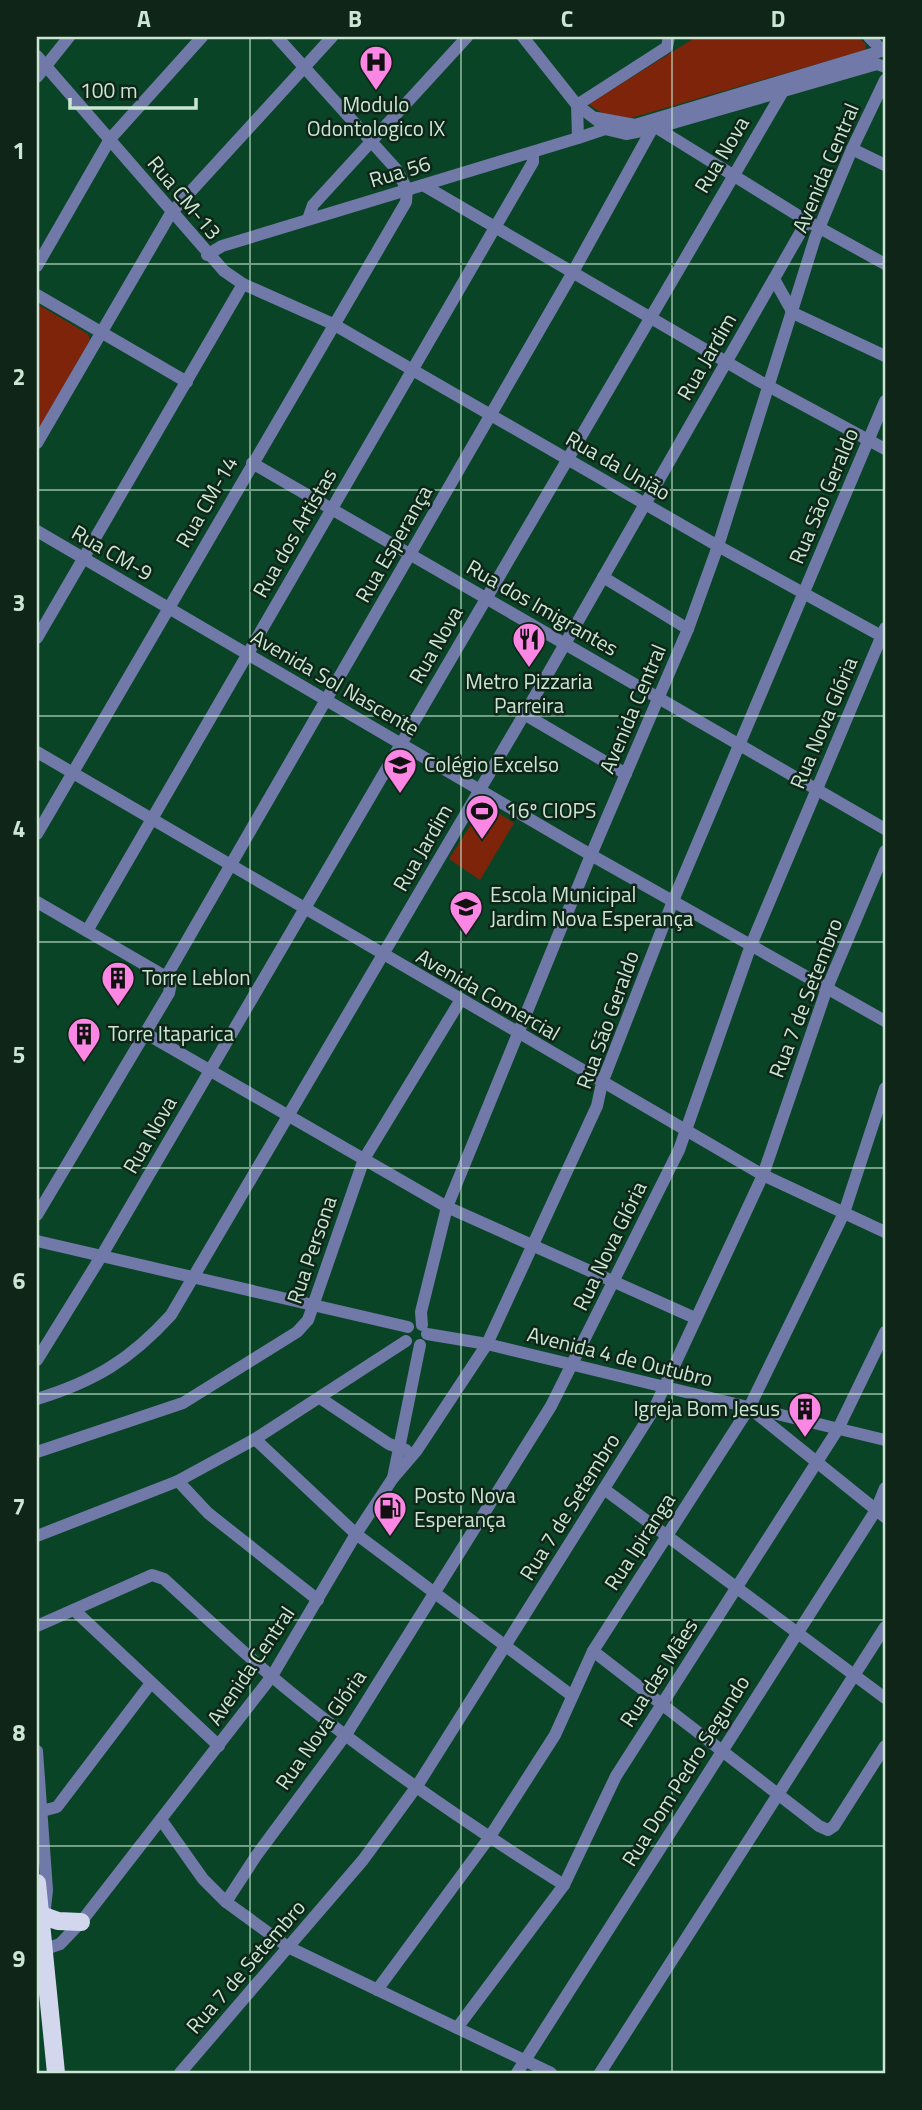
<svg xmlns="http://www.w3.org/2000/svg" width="922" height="2110" viewBox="0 0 922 2110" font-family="'Titillium Web',sans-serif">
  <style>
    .green { fill: #7d240b }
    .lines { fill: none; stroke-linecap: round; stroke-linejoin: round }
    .minor { stroke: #7079a7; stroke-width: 12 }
    .highway { stroke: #d2d7ee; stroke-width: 18 }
    .grid { fill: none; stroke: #cbe7d4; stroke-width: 2; stroke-opacity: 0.55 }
    .labels { text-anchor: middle; stroke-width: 5; stroke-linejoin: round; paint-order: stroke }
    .poi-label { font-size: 21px; fill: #cbe7d4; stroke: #0f2518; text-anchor: start }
    .street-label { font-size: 21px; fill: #cbe7d4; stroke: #0f2518 }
    .neatline { fill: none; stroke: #cbe7d4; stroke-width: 2.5 }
    .grid-label { font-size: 23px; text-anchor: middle; font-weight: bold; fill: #cbe7d4 }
  </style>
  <rect width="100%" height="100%" fill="#0a4427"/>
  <!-- green -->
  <g class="green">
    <path d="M696 37H859L866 45 865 50 631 118C613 118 602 115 589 104Z"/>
    <polygon points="37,304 88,334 90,340 37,433"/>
    <polygon points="484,804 514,823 480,880 449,859"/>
  </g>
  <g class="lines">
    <!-- minor -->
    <g class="minor">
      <polyline points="277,37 396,169 407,189"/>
      <polyline points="523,37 577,105 602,124"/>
      <polyline points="869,37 882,50"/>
      <polyline points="37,56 224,271 243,284 333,324 718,546 885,638"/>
      <polyline points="37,77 69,37"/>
      <polyline points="597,118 635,125 885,50"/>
      <polyline points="657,128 807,221 885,264"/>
      <polyline points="605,129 626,134 652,129 877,64 885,67"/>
      <polyline points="578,138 577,105 667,47 669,37"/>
      <polyline points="852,149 885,165"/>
      <polyline points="423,185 759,381 885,449"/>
      <polyline points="308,219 313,205 467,37"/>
      <polyline points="207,255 222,246 578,138 605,129 611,121"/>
      <polyline points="37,266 110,139 202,37"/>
      <polyline points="774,279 793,313 885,356"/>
      <polyline points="37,295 187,382"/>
      <polyline points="37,443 171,213 332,37"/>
      <polyline points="252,463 885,829"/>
      <polyline points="37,531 591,855 885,1021"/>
      <polyline points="603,577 688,629"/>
      <polyline points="37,638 243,284"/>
      <polyline points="524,714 626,774"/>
      <polyline points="37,752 763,1175 885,1232"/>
      <polyline points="37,834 406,202 407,189"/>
      <polyline points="37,902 166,977 171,983 169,993 37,1215"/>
      <polyline points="87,931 533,162 533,153"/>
      <polyline points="166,977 573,272 652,129"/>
      <polyline points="145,1033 447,1207 695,1318"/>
      <polyline points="37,1241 408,1327"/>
      <polyline points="422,1325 421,1312 447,1207 591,855 688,629 718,546 815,238 852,149 885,80"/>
      <polyline points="427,1334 487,1344 885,1440"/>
      <polyline points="37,1360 102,1255 782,93"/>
      <polyline points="320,1398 389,1444 406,1450"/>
      <path d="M37 1399C95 1381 130 1360 171 1315L542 684 807 221"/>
      <polyline points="752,1410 885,1517"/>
      <polyline points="255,1439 356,1534 571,1695"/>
      <polyline points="37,1452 183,1403 297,1332 308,1320 364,1159 460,1001"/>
      <polyline points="393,1478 417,1450 487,1344 597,1106 602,1083 673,901 885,401"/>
      <polyline points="178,1481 208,1513 318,1600"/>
      <polyline points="604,1489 885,1698"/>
      <polyline points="37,1536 178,1481 255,1439 406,1341"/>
      <polyline points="74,1610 219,1746"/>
      <path d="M37 1626 152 1575 164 1579C199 1611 234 1644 270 1675 361 1752 464 1822 564 1885"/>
      <polyline points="593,1651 819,1826 828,1830 834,1826 885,1746"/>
      <polyline points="37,1751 47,1890 45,1908"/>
      <polyline points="42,1811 57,1807 151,1683"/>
      <polyline points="162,1821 203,1879 226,1902 288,1947 551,2073"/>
      <polyline points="226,1902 256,1856 347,1733 551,1406 679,1150 751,945 885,628"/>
      <polyline points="37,1952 60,1944 81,1922 272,1676 356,1534 393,1478 420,1345"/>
      <polyline points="377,1990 489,1838 555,1735 593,1651 749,1408 844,1213 885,1088"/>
      <polyline points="457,2028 564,1885 616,1776 838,1429 885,1332"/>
      <polyline points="180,2073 363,1860 417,1786 654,1409 763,1175 827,988 885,851"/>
      <polyline points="517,2073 876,1510 885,1488"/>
      <polyline points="600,2073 885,1627"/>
    </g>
    <!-- highway -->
    <g class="highway">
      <polyline points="37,1883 56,2073"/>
      <polyline points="41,1915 58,1921 81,1922"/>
    </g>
  </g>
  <!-- grid -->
  <path class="grid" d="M250 37V2073M461 37V2073M672 37V2073M37 264H885M37 490H885M37 716H885M37 942H885M37 1168H885M37 1394H885M37 1620H885M37 1846H885"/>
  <!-- icons -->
  <defs>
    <symbol id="hospital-pin" viewBox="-11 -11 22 30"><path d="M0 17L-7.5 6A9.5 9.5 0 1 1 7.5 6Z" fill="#fc86e3" stroke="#0f2518"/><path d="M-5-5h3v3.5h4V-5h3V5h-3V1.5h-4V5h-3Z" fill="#111"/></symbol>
    <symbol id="restaurant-pin" viewBox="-11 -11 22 30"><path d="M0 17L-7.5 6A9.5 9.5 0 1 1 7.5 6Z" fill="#fc86e3" stroke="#0f2518"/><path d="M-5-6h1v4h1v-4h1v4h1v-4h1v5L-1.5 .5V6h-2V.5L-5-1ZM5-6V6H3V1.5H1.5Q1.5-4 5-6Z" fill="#111"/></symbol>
    <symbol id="school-pin" viewBox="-11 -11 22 30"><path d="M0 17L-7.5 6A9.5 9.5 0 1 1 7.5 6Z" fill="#fc86e3" stroke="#0f2518"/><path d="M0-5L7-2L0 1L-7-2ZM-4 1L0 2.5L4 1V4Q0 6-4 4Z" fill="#111"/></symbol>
    <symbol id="stadium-pin" viewBox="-11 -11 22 30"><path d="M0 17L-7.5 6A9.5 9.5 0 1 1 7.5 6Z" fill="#fc86e3" stroke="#0f2518"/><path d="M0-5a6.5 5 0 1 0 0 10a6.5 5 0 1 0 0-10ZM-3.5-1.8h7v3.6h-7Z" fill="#111"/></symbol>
    <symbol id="building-pin" viewBox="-11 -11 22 30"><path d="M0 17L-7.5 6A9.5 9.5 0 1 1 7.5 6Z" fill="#fc86e3" stroke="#0f2518"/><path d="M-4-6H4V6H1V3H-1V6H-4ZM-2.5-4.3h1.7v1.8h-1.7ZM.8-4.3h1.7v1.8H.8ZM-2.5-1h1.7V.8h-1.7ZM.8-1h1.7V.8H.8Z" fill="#111"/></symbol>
    <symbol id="fuel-pin" viewBox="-11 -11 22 30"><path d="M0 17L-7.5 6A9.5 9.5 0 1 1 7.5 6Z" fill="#fc86e3" stroke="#0f2518"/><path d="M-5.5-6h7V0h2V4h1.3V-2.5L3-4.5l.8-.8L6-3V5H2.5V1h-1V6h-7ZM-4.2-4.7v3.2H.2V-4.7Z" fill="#111"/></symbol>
  </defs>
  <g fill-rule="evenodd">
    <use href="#hospital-pin" x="357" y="43" width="38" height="52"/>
    <use href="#restaurant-pin" x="510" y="620" width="38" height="52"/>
    <use href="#school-pin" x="381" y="746" width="38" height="52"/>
    <use href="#stadium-pin" x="463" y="792" width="38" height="52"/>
    <use href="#school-pin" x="447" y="888" width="38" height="52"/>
    <use href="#building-pin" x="99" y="959" width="38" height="52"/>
    <use href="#building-pin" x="65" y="1015" width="38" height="52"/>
    <use href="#building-pin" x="786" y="1390" width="38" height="52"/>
    <use href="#fuel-pin" x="371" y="1489" width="38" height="52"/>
  </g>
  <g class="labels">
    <!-- poi labels -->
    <g class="poi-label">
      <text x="376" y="112" text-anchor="middle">Modulo<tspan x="376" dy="24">Odontologico IX</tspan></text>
      <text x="529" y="689" text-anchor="middle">Metro Pizzaria<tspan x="529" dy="24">Parreira</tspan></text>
      <text x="424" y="772">Colégio Excelso</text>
      <text x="506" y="818">16º CIOPS</text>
      <text x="490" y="902">Escola Municipal<tspan x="490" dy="24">Jardim Nova Esperança</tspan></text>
      <text x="142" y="985">Torre Leblon</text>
      <text x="108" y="1041">Torre Itaparica</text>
      <text x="780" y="1416" text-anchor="end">Igreja Bom Jesus</text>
      <text x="414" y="1503">Posto Nova<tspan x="414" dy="24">Esperança</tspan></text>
    </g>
    <!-- street labels -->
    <g class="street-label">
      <text transform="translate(722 155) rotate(-59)" y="7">Rua Nova</text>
      <text transform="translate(826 168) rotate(-67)" y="7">Avenida Central</text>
      <text transform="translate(400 172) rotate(-17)" y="7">Rua 56</text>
      <text transform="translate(184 198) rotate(50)" y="7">Rua CM-13</text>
      <text transform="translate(707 357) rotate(-60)" y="7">Rua Jardim</text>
      <text transform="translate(618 466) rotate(30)" y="7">Rua da União</text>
      <text transform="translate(824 496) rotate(-67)" y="7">Rua São Geraldo</text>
      <text transform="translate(207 502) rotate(-60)" y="7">Rua CM-14</text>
      <text transform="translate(295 533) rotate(-60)" y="7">Rua dos Artistas</text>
      <text transform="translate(394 544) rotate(-60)" y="7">Rua Esperança</text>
      <text transform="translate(112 553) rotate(30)" y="7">Rua CM-9</text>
      <text transform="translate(542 608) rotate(30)" y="7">Rua dos Imigrantes</text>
      <text transform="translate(436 645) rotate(-60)" y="7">Rua Nova</text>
      <text transform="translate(335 683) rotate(30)" y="7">Avenida Sol Nascente</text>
      <text transform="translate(633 709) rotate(-67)" y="7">Avenida Central</text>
      <text transform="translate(824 723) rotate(-67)" y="7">Rua Nova Glória</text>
      <text transform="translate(423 848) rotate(-60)" y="7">Rua Jardim</text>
      <text transform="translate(488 995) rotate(30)" y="7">Avenida Comercial</text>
      <text transform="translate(806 998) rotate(-69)" y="7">Rua 7 de Setembro</text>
      <text transform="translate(608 1020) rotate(-70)" y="7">Rua São Geraldo</text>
      <text transform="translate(150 1135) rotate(-60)" y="7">Rua Nova</text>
      <text transform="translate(610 1246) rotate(-64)" y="7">Rua Nova Glória</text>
      <text transform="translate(312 1250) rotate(-71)" y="7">Rua Persona</text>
      <text transform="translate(620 1357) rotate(14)" y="7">Avenida 4 de Outubro</text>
      <text transform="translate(570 1507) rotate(-58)" y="7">Rua 7 de Setembro</text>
      <text transform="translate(640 1542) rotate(-57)" y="7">Rua Ipiranga</text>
      <text transform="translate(251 1666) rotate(-56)" y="7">Avenida Central</text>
      <text transform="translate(659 1673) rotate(-57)" y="7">Rua das Mães</text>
      <text transform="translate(321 1730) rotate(-55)" y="7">Rua Nova Glória</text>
      <text transform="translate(686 1771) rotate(-58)" y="7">Rua Dom Pedro Segundo</text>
      <text transform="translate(246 1967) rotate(-49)" y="7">Rua 7 de Setembro</text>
    </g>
  </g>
  <!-- border -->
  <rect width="922" height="2110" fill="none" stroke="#0f2518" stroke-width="77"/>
  <!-- scale -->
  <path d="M70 98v10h126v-10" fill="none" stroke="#cbe7d4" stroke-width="3.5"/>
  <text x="80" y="98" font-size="21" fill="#cbe7d4" stroke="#0f2518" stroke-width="5" paint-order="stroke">100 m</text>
  <rect x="38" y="38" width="846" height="2034" class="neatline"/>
  <g class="grid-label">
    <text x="144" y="27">A</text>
    <text x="355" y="27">B</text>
    <text x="567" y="27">C</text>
    <text x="778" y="27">D</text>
    <text x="19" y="159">1</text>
    <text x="19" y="385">2</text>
    <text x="19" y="611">3</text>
    <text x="19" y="837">4</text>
    <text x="19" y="1063">5</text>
    <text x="19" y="1289">6</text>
    <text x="19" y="1515">7</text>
    <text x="19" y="1741">8</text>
    <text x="19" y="1967">9</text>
  </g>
</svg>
